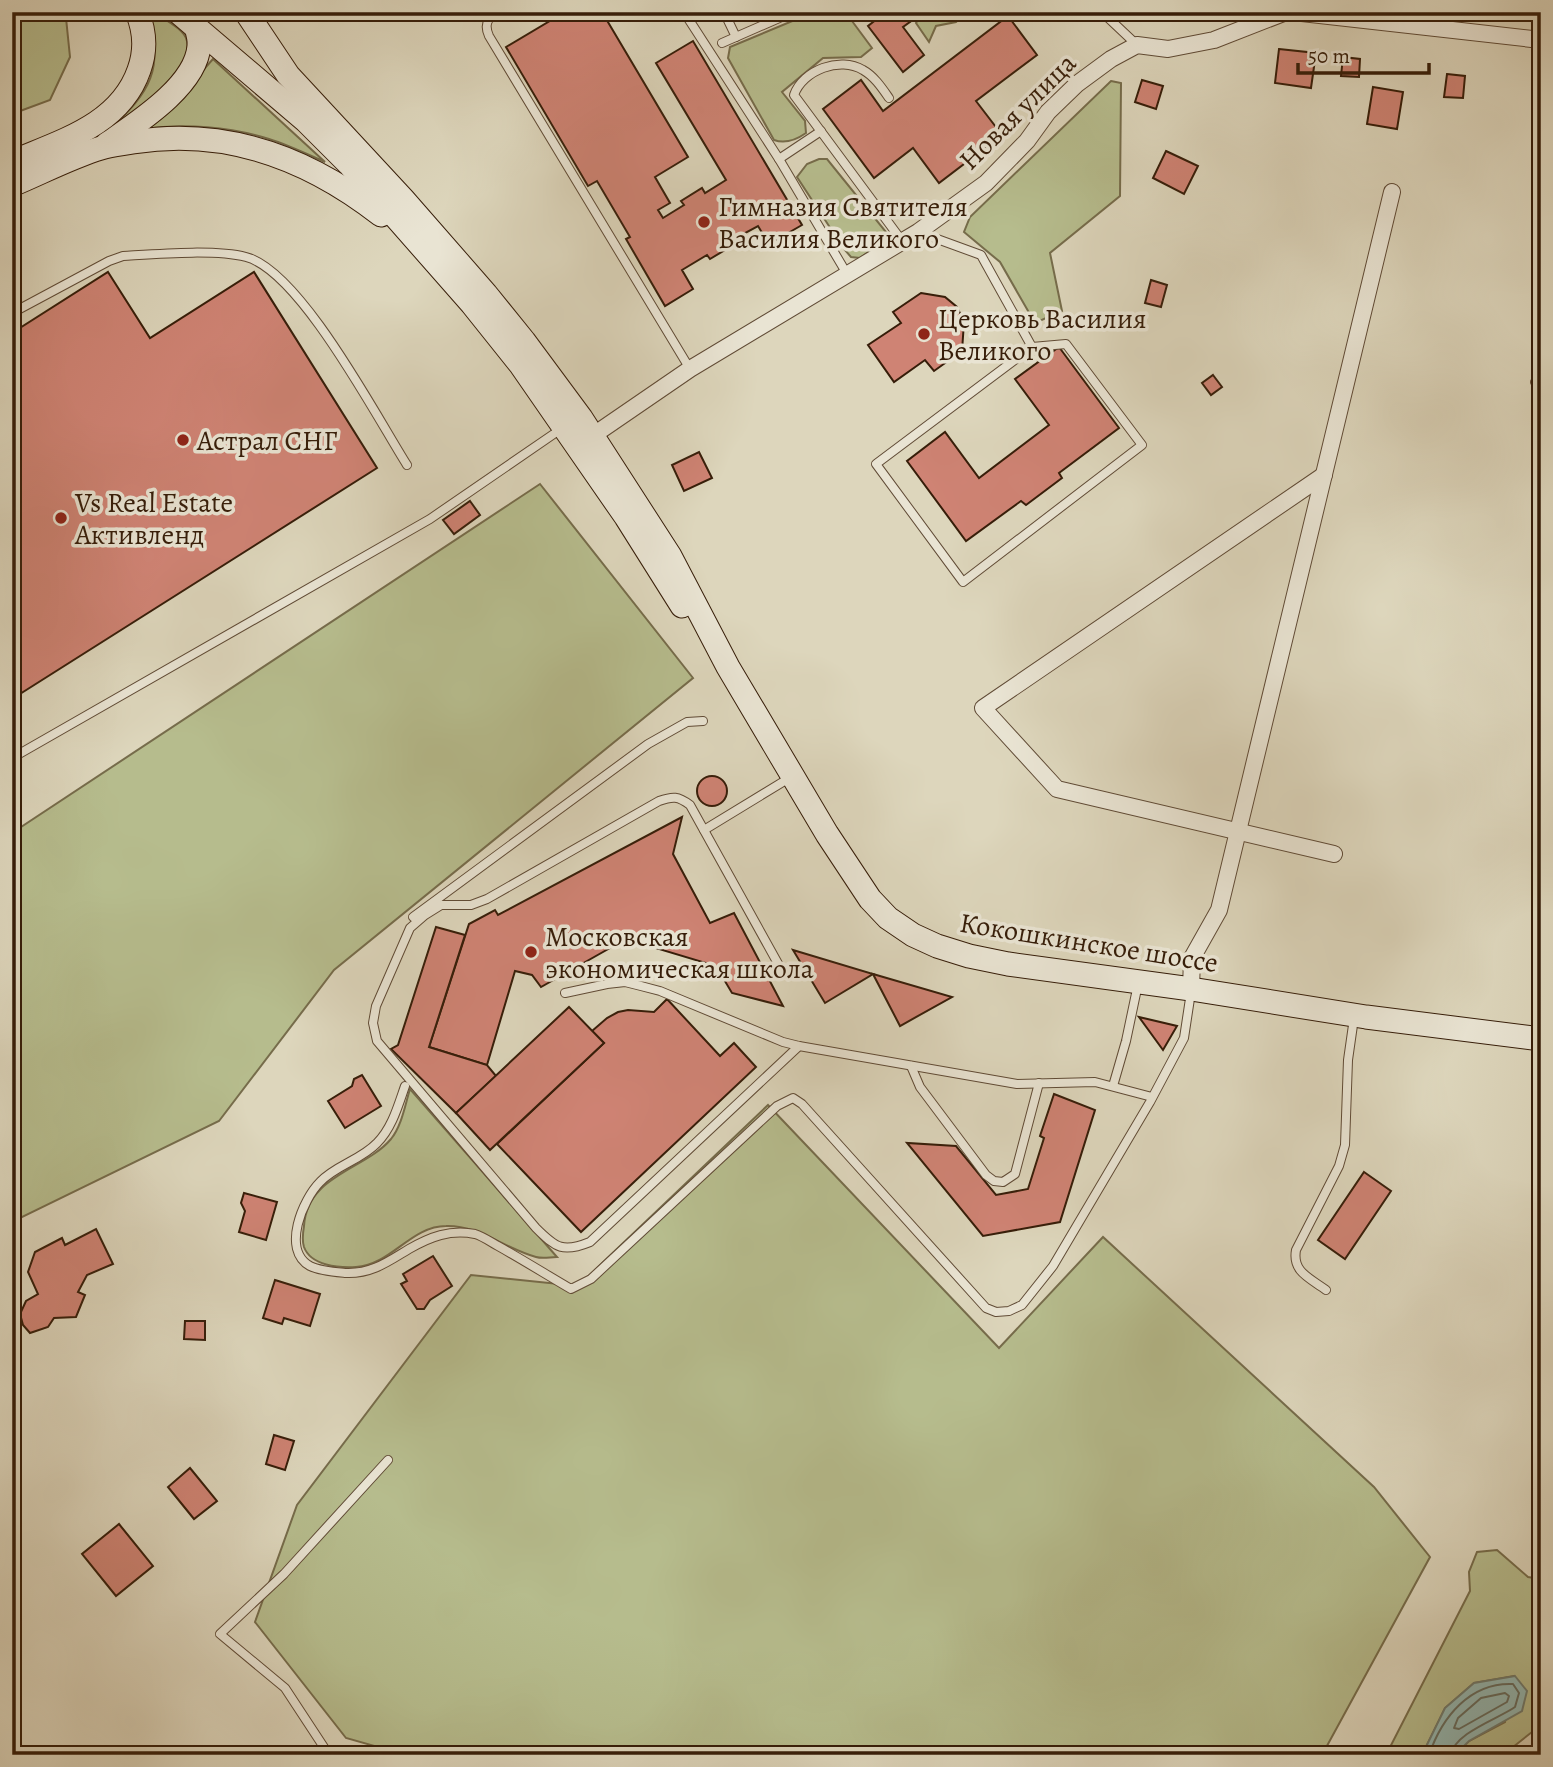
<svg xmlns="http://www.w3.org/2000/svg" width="1553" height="1767" viewBox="0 0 1553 1767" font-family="Alegreya,serif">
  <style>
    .green { fill: #b6bc8d; stroke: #766c4b; stroke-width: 2 }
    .water { fill: #93b9b5; stroke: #6e7b70; stroke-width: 2 }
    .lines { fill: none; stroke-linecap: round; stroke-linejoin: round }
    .shore { stroke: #646b5f; stroke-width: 2 }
    .building { fill: #cf8374; stroke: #361d09; stroke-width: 2 }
    .lane-casing { stroke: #604b36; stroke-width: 10 }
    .street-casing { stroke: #604b36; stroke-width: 18 }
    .secondary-casing { stroke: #361d09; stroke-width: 25 }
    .lane { stroke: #e9e4d3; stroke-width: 8 }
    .street { stroke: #e9e4d3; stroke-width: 16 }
    .secondary { stroke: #e9e4d3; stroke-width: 23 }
    .poi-dot { fill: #8f2418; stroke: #e9e4d3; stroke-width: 2.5 }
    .labels { text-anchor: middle; stroke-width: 7; stroke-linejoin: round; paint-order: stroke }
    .street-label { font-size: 28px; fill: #361d09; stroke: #e9e4d3 }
    .poi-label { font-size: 28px; fill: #361d09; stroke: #e9e4d3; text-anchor: start }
  </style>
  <rect width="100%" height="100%" fill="#ddd6bc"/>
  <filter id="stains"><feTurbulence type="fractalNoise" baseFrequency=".00286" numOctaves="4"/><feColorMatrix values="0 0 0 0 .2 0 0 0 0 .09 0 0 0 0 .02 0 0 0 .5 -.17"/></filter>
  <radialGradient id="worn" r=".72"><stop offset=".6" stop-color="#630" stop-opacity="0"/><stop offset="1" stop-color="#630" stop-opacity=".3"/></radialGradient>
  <!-- green -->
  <g class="green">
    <polygon points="12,12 52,12 66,18 70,57 50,100 12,114"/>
    <path d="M148 12H154C163 19 185 29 187 41 194 72 130 115 109 130 151 91 164 70 148 12Z"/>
    <path d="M814 12H863L852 21 872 48 861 57 823 58 782 92 805 121 806 133C796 140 785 144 774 140L728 58 730 47Z"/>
    <polygon points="923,12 966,12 956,22 936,26 929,42 916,23"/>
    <path d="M213 59 325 162C307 154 288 145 269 139 231 127 184 123 144 129L174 103Z"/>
    <polygon points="1111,81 1121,83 1120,196 1050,253 1062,311 1035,323 1000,262 964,232 970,217"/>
    <polygon points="819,159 827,159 886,232 885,240 860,258 851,257 844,249 797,177 807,164"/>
    <polygon points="1541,192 1541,292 1533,294 1534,201"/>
    <polygon points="540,484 693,678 334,970 219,1121 12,1222 12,833"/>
    <path d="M410 1089 557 1257C550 1257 543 1259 536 1257 506 1249 478 1225 446 1226 411 1226 391 1265 356 1267 339 1268 311 1266 304 1247 302 1241 303 1232 304 1226 307 1175 365 1170 391 1139 402 1125 405 1105 410 1089Z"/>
    <polygon points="768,1105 999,1348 1103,1237 1374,1487 1430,1557 1322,1755 406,1755 346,1738 255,1622 297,1505 471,1275 578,1286"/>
    <polygon points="1497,1550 1528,1577 1541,1579 1541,1732 1537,1728 1503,1755 1455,1755 1469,1741 1505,1722 1514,1676 1474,1683 1445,1708 1422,1755 1386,1755 1470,1591 1469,1572 1477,1552"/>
  </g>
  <!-- water -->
  <polygon class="water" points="1515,1676 1527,1691 1522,1711 1469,1741 1455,1755 1422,1755 1445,1708 1474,1683"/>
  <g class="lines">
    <!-- shore -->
    <g class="shore">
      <polygon points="1505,1693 1509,1696 1507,1702 1459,1729 1454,1728 1458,1718 1481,1698"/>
      <path d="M1429 1755C1442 1717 1470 1682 1513 1684L1519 1693 1515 1707C1498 1719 1454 1733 1451 1755"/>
    </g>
  </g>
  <!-- building -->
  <g class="building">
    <polygon points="565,12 602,12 688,157 655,177 670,203 658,210 663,218 684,205 681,201 702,188 705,193 726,180 656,63 693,41 802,225 769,244 758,226 732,240 735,244 710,259 707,255 682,270 693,289 665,306 626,239 630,237 597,181 588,186 506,47"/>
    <polygon points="754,12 770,12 758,19"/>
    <polygon points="886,12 908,12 914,19 903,27 924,55 903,72 868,26"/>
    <polygon points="1008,16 1037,55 976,101 1002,135 939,183 913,148 874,178 823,109 861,80 883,111"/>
    <polygon points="1279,49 1316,53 1311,88 1275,83"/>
    <polygon points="1343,57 1360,59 1359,77 1341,76"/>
    <polygon points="1536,73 1541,73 1541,102 1533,101"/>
    <polygon points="1447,74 1465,76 1463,98 1444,97"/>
    <polygon points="1142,80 1163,86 1156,109 1135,102"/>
    <polygon points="1373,87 1403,92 1397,129 1367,124"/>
    <polygon points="1166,151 1198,166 1184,194 1153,178"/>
    <polygon points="108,272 150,338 254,272 377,468 12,699 12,333"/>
    <polygon points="1151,280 1167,285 1161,307 1145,303"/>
    <polygon points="921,293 945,297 957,307 964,322 962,351 934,371 925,360 894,382 868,345 901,323 893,312"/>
    <polygon points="1059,347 1119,428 1059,473 1062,478 1026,505 1021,501 966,541 907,461 945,432 979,478 1049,425 1015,379"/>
    <polygon points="1213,375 1222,387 1211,395 1202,383"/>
    <polygon points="699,452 712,478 684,491 672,465"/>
    <polygon points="470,501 480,515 454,534 443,520"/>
    <circle cx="712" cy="791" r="15"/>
    <polygon points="682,817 673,854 710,923 734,913 783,1006 732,993 716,966 626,939 541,987 532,975 515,971 487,1065 429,1047 469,924 495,910 498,915"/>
    <polygon points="436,927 465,935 429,1047 487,1065 496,1076 456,1113 391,1049 398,1045"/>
    <polygon points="793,950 873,974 825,1003"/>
    <polygon points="873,974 952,997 900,1026"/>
    <polygon points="667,999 720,1056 734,1043 756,1067 581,1232 497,1144 604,1043 592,1031 607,1018 618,1012 628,1010 654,1012"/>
    <polygon points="569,1007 604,1043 490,1150 456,1113"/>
    <polygon points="1139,1017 1177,1026 1163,1050"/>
    <polygon points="362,1075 381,1106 345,1128 328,1101 352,1086 354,1079"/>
    <polygon points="1054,1094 1095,1110 1060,1222 983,1236 907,1143 956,1146 996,1195 1028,1189 1044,1138 1040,1136"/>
    <polygon points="1364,1172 1391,1191 1345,1259 1318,1240"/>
    <polygon points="244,1193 277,1202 266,1240 239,1232 245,1211 241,1203"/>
    <polygon points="96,1229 113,1264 87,1275 78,1292 85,1295 76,1317 54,1318 48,1327 30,1333 23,1325 20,1314 26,1301 38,1294 28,1272 35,1252 62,1238 65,1245"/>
    <polygon points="433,1256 452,1286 430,1300 424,1309 417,1309 401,1284 407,1281 403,1274"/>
    <polygon points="275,1280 320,1294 310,1326 284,1318 282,1324 263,1318"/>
    <polygon points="185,1321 205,1321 205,1340 184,1339"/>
    <polygon points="274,1435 294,1441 285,1470 266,1464"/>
    <polygon points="190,1468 217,1501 194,1519 168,1487"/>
    <polygon points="119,1524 153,1566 116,1596 82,1554"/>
  </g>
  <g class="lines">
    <defs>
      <g id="lane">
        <path d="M497 12C487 18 484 25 489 36L690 369"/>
        <polyline points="684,12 779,159 847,274"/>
        <polyline points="724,12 736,37"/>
        <polyline points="1102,12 1137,45"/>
        <polyline points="722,43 793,12"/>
        <path d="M889 98C882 88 874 76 863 70 840 56 803 70 794 95L902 241"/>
        <polyline points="779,159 821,131"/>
        <polyline points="918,232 981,255 1032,347 1066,344 1142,445 963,582 876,464 1032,347"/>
        <path d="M12 313 109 261 123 256C156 254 215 249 246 257 300 271 376 416 407 465"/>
        <polyline points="1535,382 1541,384"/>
        <polyline points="12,758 430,519 561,429"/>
        <polyline points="704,830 791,777"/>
        <polyline points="413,917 648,744 687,722 703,721"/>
        <path d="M781 969 690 805C678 796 673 796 659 801L487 899 471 905H441L425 915 410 928 376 1006 373 1023 377 1041 536 1228C556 1248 563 1253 590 1242L799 1046"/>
        <polyline points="565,993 607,984 625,982 637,985 660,991 783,1042 799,1046 1017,1084 1095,1082 1152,1097"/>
        <polyline points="911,1066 920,1087 986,1175 994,1181 1003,1182 1015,1174 1039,1083"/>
        <path d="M405 1086C398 1106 392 1128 377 1143 361 1160 336 1165 320 1182 303 1199 281 1250 310 1266 320 1271 335 1272 346 1273 372 1274 389 1261 409 1249 430 1237 450 1229 475 1234 482 1236 491 1242 498 1246 523 1260 547 1275 571 1289L591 1279 777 1106 793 1098 802 1104 986 1308 996 1312 1009 1311 1022 1305 1053 1266 1150 1102 1184 1038 1191 992"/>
        <polyline points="1113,1086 1126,1041 1138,984"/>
        <path d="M1326 1290C1310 1278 1292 1272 1296 1250L1339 1166 1345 1145 1348 1060 1354 1018"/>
        <polyline points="329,1755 285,1688 220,1634 284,1574 388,1460"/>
      </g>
      <g id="street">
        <polyline points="1293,12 1541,40"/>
        <polyline points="585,441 690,369 918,232 986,183 1027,141 1048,112 1077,84 1111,59 1137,45 1168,49 1214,40 1286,12"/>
        <polyline points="1324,475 983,708 1057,789 1334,854"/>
        <polyline points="1191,989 1192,958 1219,910 1392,192"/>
      </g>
      <g id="secondary">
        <polyline points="178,12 306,121 349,164 472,304 520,364 556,416 626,517 682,606"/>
        <polyline points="246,12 288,75 403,199 486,294 524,341 581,418 670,556 728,667 827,834 870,899 888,918 913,935 937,946 969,956 1008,964 1191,989 1366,1017 1541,1039"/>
        <path d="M107 144C137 123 196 86 199 46 200 37 196 28 194 20"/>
        <path d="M12 162C61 141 120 125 139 70 146 51 145 31 137 12"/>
        <path d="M12 185C41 173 71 157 101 148 111 145 122 144 133 142 226 127 308 158 381 215"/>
      </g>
    </defs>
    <!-- lane casing -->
    <use href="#lane" class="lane-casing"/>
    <!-- street casing -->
    <use href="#street" class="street-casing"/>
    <!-- secondary casing -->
    <use href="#secondary" class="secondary-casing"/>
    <!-- lane -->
    <use href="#lane" class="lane"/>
    <!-- street -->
    <use href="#street" class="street"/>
    <!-- secondary -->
    <use href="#secondary" class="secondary"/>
  </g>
  <!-- markers -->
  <g class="poi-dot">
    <circle cx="704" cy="222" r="7"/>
    <circle cx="924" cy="334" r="7"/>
    <circle cx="183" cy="440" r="7"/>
    <circle cx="61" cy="518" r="7"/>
    <circle cx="531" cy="952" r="7"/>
  </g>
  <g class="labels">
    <!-- street labels -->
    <g class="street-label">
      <text transform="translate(1017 111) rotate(-45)" y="10">Новая улица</text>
      <text transform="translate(1089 942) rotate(9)" y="10">Кокошкинское шоссе</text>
    </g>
    <!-- poi labels -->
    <g class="poi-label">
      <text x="718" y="216">Гимназия Святителя<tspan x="718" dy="32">Василия Великого</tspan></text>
      <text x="938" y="328">Церковь Василия<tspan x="938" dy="32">Великого</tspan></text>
      <text x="197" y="450">Астрал СНГ</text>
      <text x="75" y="512">Vs Real Estate<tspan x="75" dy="32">Активленд</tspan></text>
      <text x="545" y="946">Московская<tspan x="545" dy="32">экономическая школа</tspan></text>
    </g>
  </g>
  <!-- margin -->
  <rect width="1553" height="1767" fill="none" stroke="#ddd6bc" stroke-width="42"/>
  <rect x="14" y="14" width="1525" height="1739" fill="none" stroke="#361d09" stroke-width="3.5"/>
  <rect x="21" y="21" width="1511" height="1725" fill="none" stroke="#361d09" stroke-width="2"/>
  <!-- scale -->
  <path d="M1298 63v10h131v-10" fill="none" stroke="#361d09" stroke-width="3.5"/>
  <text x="1308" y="63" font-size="21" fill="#361d09" stroke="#e9e4d3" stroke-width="5" paint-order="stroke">50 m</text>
  <rect width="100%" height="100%" filter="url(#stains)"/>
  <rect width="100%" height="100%" fill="url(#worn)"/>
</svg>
